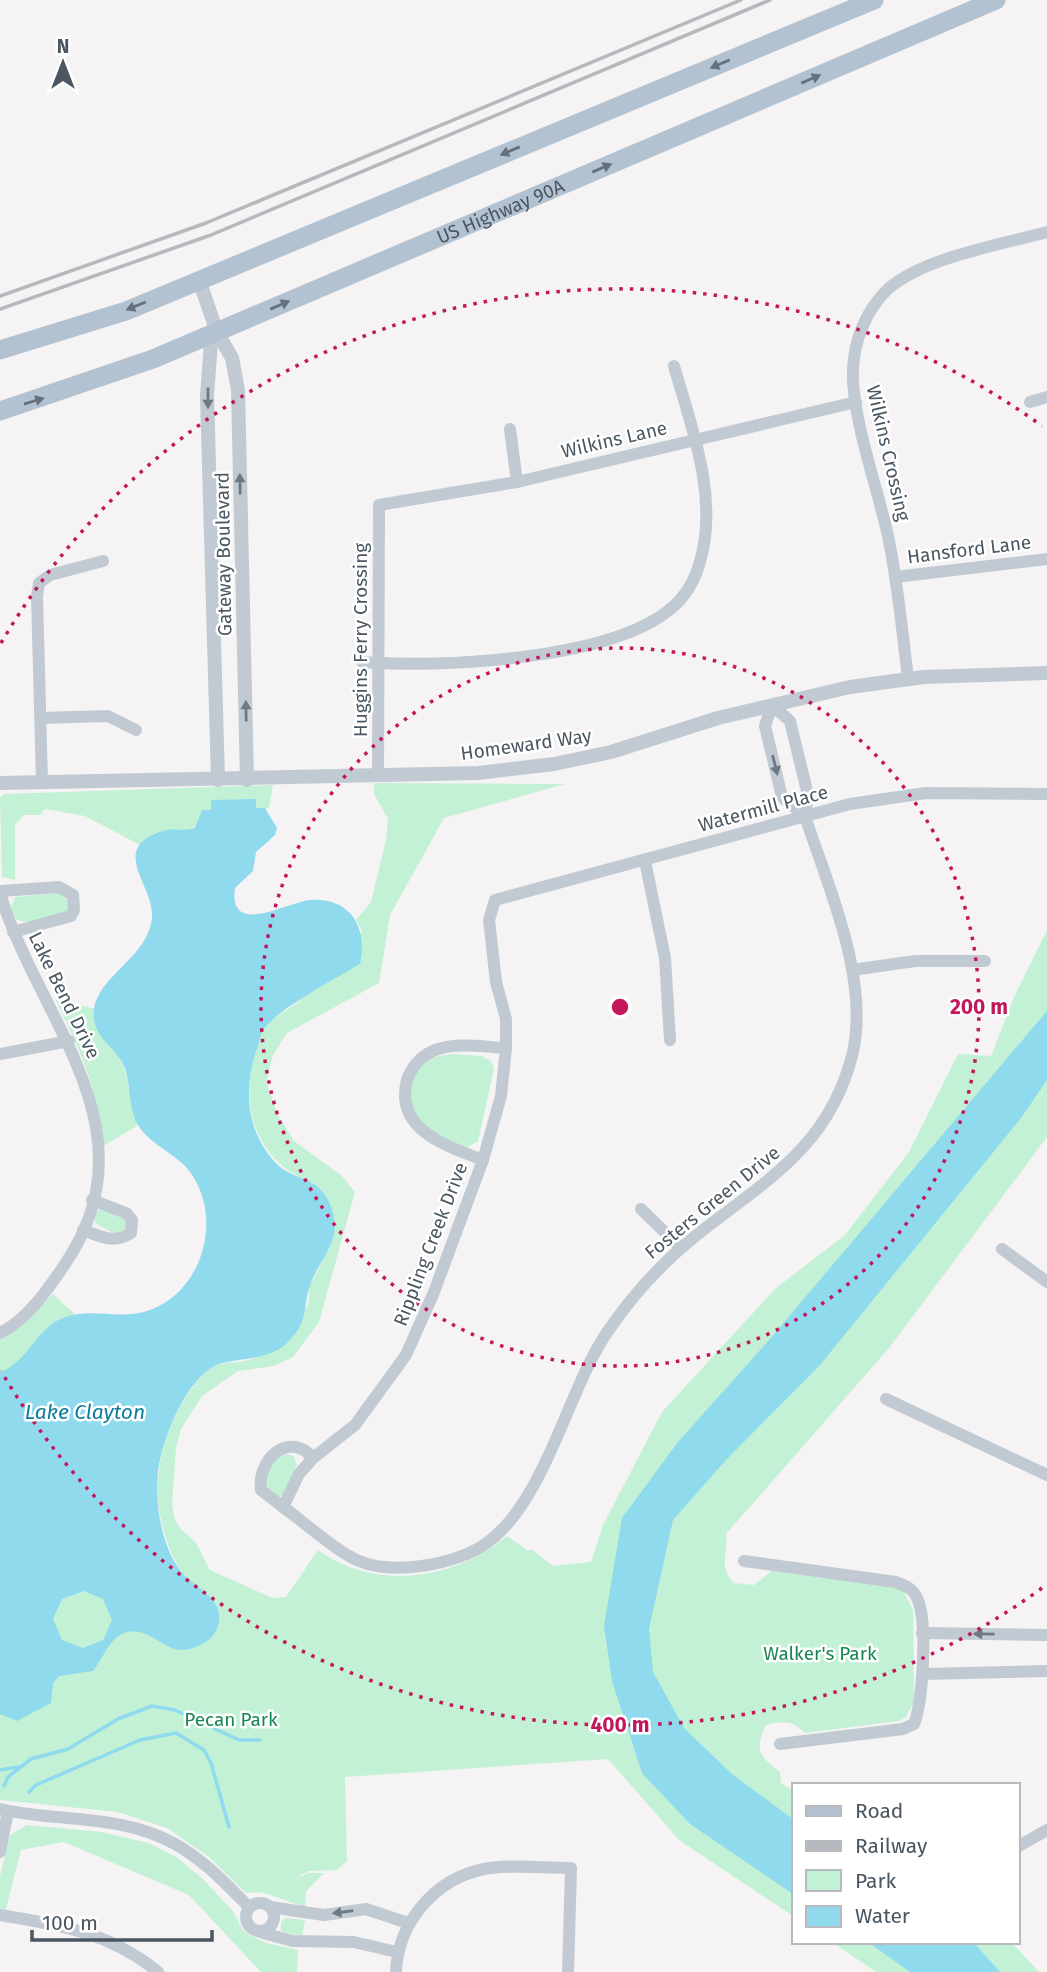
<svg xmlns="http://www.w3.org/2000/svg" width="1047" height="1972" viewBox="0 0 1047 1972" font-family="'Fira Sans',sans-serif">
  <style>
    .green { fill: #c3f1d5 }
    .water { fill: #90daee; fill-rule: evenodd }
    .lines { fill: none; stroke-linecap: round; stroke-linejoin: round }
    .stream { stroke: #90daee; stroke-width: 3.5 }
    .minor { stroke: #c1cad2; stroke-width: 12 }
    .tertiary { stroke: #c1cad2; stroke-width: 14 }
    .primary { stroke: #b3c2d1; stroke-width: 19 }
    .rail { stroke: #b5b8bd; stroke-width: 3.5 }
    .oneway { fill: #64717d }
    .oneway2 { fill: #6e7983 }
    .ring { fill: none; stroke: #c2185b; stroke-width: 3.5; stroke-dasharray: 3.5 7 }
    .labels { text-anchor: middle; stroke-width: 5; stroke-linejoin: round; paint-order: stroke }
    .street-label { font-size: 19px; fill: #4a5661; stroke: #fff }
    .park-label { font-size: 19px; fill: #17864f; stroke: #fff }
    .water-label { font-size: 21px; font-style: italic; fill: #0c7c9b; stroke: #fff }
    .centre { fill: #c2185b; stroke: #fff; stroke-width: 3.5 }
    .ring-label { font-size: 21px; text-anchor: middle; font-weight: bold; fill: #c2185b; stroke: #fff; stroke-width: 5; stroke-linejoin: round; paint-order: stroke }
  </style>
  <rect width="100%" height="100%" fill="#f5f3f3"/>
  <!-- green -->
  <g class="green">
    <path d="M374 783 565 784 444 818 390 915 379 983 287 1033 273 1055 266 1082 278 1115 294 1141 341 1175 355 1192 319 1322 293 1357 273 1366 238 1371 202 1396 181 1429 176 1448 172 1504 174 1517 179 1527 196 1543 210 1570 272 1598 286 1597 318 1550C376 1592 454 1580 507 1536L529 1551 531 1549 553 1566 591 1562 603 1525 662 1412 776 1288 845 1235 909 1152 958 1054 991 1056 1014 997 1047 930V1137L889 1348 726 1534C729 1554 717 1565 734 1583L754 1585 772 1571 894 1587 904 1592 913 1610 914 1702 906 1717 899 1721 805 1733C792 1720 783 1721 766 1725 754 1750 759 1756 780 1772L781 1783 793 1791V1916L679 1840 608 1759 345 1777 347 1861 337 1870 308 1871 301 1875 300 1878 307 1873H324L306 1891 305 1907 261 1892 246 1893 209 1857 167 1828 118 1812 0 1800V1337L38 1309 53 1294 93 1331 100 1529 180 1571C152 1519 150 1466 177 1413 184 1399 195 1381 208 1370 222 1359 240 1365 254 1358 268 1350 295 1319 308 1306L310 1286 328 1250 313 1183C261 1165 240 1113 253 1061 255 1052 258 1039 263 1030 270 1018 290 1010 301 999 323 979 342 954 362 931L356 920 371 902 386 840 388 819 374 794Z"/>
    <path d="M273 785 269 808 256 809V800H211L212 810C206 816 199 826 191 829 173 837 160 822 140 845L85 816 45 809 40 815H24L15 825V880L2 877 0 797 4 794Z"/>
    <path d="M58 893 70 901 68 910C56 919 30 926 16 919L11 907 15 897Z"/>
    <path d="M55 999 95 1009C91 1036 115 1044 123 1066 130 1085 130 1106 138 1125L102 1147C98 1086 81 1053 55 999Z"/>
    <path d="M452 1054 481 1056 491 1061 494 1069 478 1141 466 1148 443 1140 413 1118C408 1080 405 1059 452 1054Z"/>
    <polygon points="103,1208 120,1213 127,1223 125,1230 113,1233 95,1223 95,1212"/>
    <path d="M285 1454 294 1456 297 1465 282 1496H276L268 1489C265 1473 270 1460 285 1454Z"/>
    <polygon points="27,1825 102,1832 148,1843 176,1857 202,1878 233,1911 242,1929 249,1935 266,1943 298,1950 297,1972 261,1972 189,1895 64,1842 21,1850 4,1916 0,1912 0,1876 10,1835"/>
    <polygon points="286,1918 305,1920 302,1937 281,1931 281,1922"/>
    <polygon points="832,1942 1011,1942 1039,1972 876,1972"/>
  </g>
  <!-- water -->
  <g class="water">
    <path d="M256 799V808H265L277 828 275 835 256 852 253 871 235 888C228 938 288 902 310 900 351 897 368 928 360 964 337 978 279 1008 264 1029 260 1034 259 1043 257 1049 243 1087 246 1132 276 1163 286 1174 299 1176 312 1183 329 1192 339 1220 333 1238 328 1255 315 1269 310 1286 302 1310 309 1322 287 1343 271 1359 243 1358 222 1363 188 1372 161 1441 158 1473 155 1504 161 1543 179 1569 192 1588 231 1599 216 1631 213 1637 206 1643 200 1645 166 1663 156 1626 127 1632 110 1636 103 1659 93 1671L59 1676 53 1683 51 1703 17 1721 0 1714V1372C28 1363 35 1329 63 1318 94 1305 125 1325 161 1305 208 1279 222 1208 186 1167 172 1152 150 1144 138 1125 127 1106 132 1083 123 1064 115 1048 97 1039 94 1020 89 978 147 962 152 918 155 886 109 851 159 832 171 827 183 832 195 828L202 810H211V800ZM84 1591 103 1599 112 1620 103 1640 83 1648 62 1640 53 1619 62 1599Z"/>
    <polygon points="1047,1011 1047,1080 1021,1118 820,1365 726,1460 673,1520 649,1629 653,1672 684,1728 733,1775 793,1819 793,1894 690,1824 642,1773 612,1681 604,1626 622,1518 678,1442 770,1339"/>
    <polygon points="868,1942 973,1942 1000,1972 910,1972"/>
  </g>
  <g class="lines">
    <!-- stream -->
    <g class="stream">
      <polyline points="0,1770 19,1767"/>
      <polyline points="4,1786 8,1777 31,1759 68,1749 118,1719 152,1706 175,1710 239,1740 260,1740"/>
      <polyline points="29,1792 36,1785 140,1740 176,1733 204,1750 211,1763 229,1827"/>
    </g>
    <!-- minor -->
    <g class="minor">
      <polyline points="1030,402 1047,397"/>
      <polyline points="510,429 517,482"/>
      <polyline points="895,577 1047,559"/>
      <path d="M362 662C441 668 605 660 668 611 685 598 696 579 701 558 718 495 691 426 674 366"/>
      <path d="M908 678C902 631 898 583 888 536 878 489 851 415 853 370 854 340 866 310 888 289 925 257 1000 245 1047 232"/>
      <polyline points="41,718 108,716 136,730"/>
      <polyline points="378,775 379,505 517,482 856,402"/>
      <polyline points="42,782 37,596 39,583 50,575 103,561"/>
      <path d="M805 816 782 797 765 726 772 705 790 721 808 795 805 816C828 887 871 981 852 1056 828 1149 763 1182 693 1238 661 1264 632 1296 608 1331 564 1394 541 1525 467 1554 438 1566 390 1574 359 1561 337 1552 304 1522 283 1507L299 1474 313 1458 355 1425 406 1355 434 1292 483 1160 501 1096 506 1048V1019L496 982 489 920 495 900 850 804 926 793 1047 794"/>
      <polyline points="645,861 665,958 670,1040"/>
      <polyline points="0,891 59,887 73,895 74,910 71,916 13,932"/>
      <path d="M0 893C37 1019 157 1128 65 1264 49 1288 27 1320 0 1333"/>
      <polyline points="852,970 915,961 985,961"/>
      <polyline points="0,1054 69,1041"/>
      <path d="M483 1160C447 1146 394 1130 407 1080 411 1068 420 1057 431 1052 453 1041 483 1047 506 1048"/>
      <polyline points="641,1209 681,1248"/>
      <path d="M83 1230C101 1237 114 1244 131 1233L132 1220 126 1213 92 1200"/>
      <polyline points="1002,1249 1047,1282"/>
      <polyline points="886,1399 1047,1475"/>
      <path d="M283 1507 261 1490C257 1459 289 1430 313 1458"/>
      <path d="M744 1561 896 1582C905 1586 913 1588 917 1598 928 1620 923 1702 914 1724L903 1729 780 1744"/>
      <polyline points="922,1633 1047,1635"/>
      <polyline points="923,1674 1047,1671"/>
      <path d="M0 1809C58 1822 122 1814 175 1844 204 1860 226 1884 249 1907"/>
      <polyline points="1017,1847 1047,1830"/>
      <polyline points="0,1852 8,1811"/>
      <circle cx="260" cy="1917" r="14"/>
      <polyline points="270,1907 324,1915 366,1909 408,1923"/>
      <path d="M0 1915C60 1925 109 1932 158 1972"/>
      <polyline points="260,1932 292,1941 354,1942 397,1952"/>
      <path d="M396 1972C398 1922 435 1879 484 1869 512 1864 543 1868 571 1868L568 1972"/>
    </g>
    <!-- tertiary -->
    <g class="tertiary">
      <polyline points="199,280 217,332 232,358 238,390 247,780"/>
      <polyline points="217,332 211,342 207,396 218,780"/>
      <polyline points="0,783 478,773 554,764 611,752 718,718 850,687 924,677 1047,673"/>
    </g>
    <!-- primary -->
    <g class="primary">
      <polyline points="0,350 126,311 874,0"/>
      <path id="s1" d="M0 411 153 359 996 0"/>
    </g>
    <!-- rail -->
    <g class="rail">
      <polyline points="0,296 206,223 741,0"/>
      <polyline points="0,309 211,235 770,0"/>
    </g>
  </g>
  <!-- one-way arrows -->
  <defs><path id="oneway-solid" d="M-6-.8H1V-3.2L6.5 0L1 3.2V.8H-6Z" transform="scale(1.75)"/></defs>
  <g class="oneway">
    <use href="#oneway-solid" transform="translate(720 64) rotate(157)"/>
    <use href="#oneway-solid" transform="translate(811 79) rotate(-23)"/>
    <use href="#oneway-solid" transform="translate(510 151) rotate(157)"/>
    <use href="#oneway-solid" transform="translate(602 168) rotate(-23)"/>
    <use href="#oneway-solid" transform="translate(280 305) rotate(-23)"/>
    <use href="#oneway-solid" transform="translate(136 306) rotate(158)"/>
    <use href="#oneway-solid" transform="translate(34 401) rotate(-17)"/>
  </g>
  <g class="oneway2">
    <use href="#oneway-solid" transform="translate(208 398) rotate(90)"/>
    <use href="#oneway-solid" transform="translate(240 484) rotate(-91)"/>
    <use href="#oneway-solid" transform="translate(246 711) rotate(-91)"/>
    <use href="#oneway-solid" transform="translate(775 765) rotate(76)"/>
    <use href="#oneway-solid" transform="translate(984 1634) rotate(-179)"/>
    <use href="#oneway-solid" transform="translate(343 1912) rotate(172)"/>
  </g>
  <!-- distance rings -->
  <g class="ring">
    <circle cx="620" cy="1007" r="359"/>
    <path d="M1042 1588A718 718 0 0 1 1 1371M1 643A718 718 0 0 1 1042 426"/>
  </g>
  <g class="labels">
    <!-- street labels -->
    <g class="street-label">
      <text dy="7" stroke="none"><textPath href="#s1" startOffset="539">US Highway 90A</textPath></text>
      <text transform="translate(614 439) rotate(-13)" y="7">Wilkins Lane</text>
      <text transform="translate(889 453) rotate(77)" y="7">Wilkins Crossing</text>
      <text transform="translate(969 549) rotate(-7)" y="7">Hansford Lane</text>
      <text transform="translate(223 554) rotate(-91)" y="7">Gateway Boulevard</text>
      <text transform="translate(360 640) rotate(-90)" y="7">Huggins Ferry Crossing</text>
      <text transform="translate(526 744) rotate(-8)" y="7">Homeward Way</text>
      <text transform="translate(763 808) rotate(-15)" y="7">Watermill Place</text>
      <text transform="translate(65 995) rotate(64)" y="7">Lake Bend Drive</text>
      <text transform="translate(712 1202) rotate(-39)" y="7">Fosters Green Drive</text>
      <text transform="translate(430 1244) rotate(-69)" y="7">Rippling Creek Drive</text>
    </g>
    <!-- park labels -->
    <g class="park-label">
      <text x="820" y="1660">Walker's Park</text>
      <text x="231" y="1726">Pecan Park</text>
    </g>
    <!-- water labels -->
    <g class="water-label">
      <text x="85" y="1419">Lake Clayton</text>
    </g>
  </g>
  <circle cx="620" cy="1007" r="10" class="centre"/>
  <g class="ring-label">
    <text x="979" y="1014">200 m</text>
    <text x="620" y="1732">400 m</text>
  </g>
  <!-- legend -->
  <rect x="792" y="1783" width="228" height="161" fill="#ffffff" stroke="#b7bbc0" stroke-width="2"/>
  <rect x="806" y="1806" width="35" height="10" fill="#b3c2d1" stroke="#b7bbc0" stroke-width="2"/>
  <text x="855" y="1818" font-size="21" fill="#4a5661">Road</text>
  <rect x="806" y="1841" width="35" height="10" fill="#b5b8bd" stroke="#b7bbc0" stroke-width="2"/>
  <text x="855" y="1853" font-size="21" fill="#4a5661">Railway</text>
  <rect x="806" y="1870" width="35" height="21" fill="#c3f1d5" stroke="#b7bbc0" stroke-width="2"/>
  <text x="855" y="1888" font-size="21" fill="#4a5661">Park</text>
  <rect x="806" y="1906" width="35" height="21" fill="#90daee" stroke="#b7bbc0" stroke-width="2"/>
  <text x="855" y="1923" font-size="21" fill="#4a5661">Water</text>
  <!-- north arrow -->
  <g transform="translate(63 63)" stroke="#ffffff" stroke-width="5" paint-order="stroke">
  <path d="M0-5L12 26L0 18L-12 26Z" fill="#4a5661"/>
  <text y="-10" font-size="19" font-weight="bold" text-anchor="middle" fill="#4a5661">N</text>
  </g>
  <!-- scale -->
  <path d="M32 1930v10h180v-10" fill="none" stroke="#4a5661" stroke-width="3.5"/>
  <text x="42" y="1930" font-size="21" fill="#4a5661" stroke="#ffffff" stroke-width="5" paint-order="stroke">100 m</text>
</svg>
